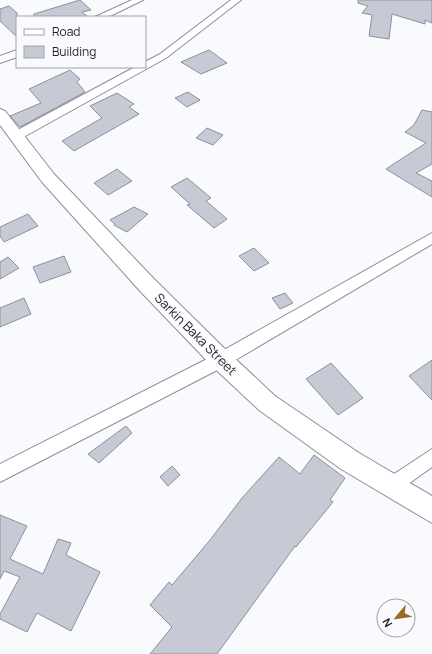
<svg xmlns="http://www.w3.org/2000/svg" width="432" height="654" viewBox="0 0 432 654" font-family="Manrope,sans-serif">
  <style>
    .building { fill: #c7c9d5; stroke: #8d8f9a }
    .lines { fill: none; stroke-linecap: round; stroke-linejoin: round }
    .street-casing { stroke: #8c8e99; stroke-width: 2 }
    .secondary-casing { stroke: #8c8e99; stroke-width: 2 }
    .street { fill: #fff; fill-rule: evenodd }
    .secondary { fill: #fff; fill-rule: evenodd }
    .labels { text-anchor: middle; stroke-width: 3.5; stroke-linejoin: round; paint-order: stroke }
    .street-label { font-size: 13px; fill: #1f2024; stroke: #f9fafe }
  </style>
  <rect width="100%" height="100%" fill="#f9fafe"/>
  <!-- building -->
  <g class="building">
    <polygon points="80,0 91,10 82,12 88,17 34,17 34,14"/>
    <polygon points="358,0 432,0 432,23 425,20 425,24 392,14 389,39 369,36 372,15 362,13 368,6 358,3"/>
    <polygon points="9,6 17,13 17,37 0,21 0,9"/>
    <polygon points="209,50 227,63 201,74 181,62"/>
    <polygon points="70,70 80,79 77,82 85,92 20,127 10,116 41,103 29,89"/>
    <polygon points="188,92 200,100 187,107 175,98"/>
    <polygon points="117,93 134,104 129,107 139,114 74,151 62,141 102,118 90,106"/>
    <polygon points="422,110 432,112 432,164 416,173 432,181 432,197 386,169 426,143 405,132 414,125"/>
    <polygon points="207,128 223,135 213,145 196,138"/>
    <polygon points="117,169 132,181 108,195 94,183"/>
    <polygon points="187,178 211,198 206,201 227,219 214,228 187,205 190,204 171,187"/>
    <polygon points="134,207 148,214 127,232 114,225 115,224 110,220"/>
    <polygon points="28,214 38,226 4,242 0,236 0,227"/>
    <polygon points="254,248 269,263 254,271 239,256"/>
    <polygon points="64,256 71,272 40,283 33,267"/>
    <polygon points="8,257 19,268 0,279 0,262"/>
    <polygon points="285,293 293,303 280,309 272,298"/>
    <polygon points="24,298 31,314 0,327 0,308"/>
    <polygon points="432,360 432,400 409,376"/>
    <polygon points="331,363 363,398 338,415 306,379"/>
    <polygon points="126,426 132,433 99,463 88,454"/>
    <polygon points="314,455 345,478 330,500 333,502 296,547 295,546 217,654 150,654 172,627 150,605 169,582 172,585 210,540 242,498 279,457 300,474"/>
    <polygon points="172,466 180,475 168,486 160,477"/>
    <polygon points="0,515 27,526 10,559 43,574 58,539 71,543 66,555 100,572 71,631 37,613 27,632 0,619 0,614 20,577 4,571 0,579"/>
  </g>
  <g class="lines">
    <defs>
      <g id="street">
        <polygon points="132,0 143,0 108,17 95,17"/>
        <polygon points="231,0 241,0 166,58 20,139 16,140 10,136 12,133 135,67 145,67 145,62 160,54"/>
        <polygon points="17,50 17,57 0,63 0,56"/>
        <polygon points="432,233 432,244 227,365 0,482 0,464 215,355"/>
        <polygon points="432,449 432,467 397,492 391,495 385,492 382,486 385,480"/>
      </g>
      <polygon id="secondary" points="0,109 5,111 54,174 155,280 229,353 275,396 359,453 432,496 432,523 341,469 259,410 213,367 141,292 42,182 0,125"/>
    </defs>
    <!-- street casing -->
    <use href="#street" class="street-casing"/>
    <!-- secondary casing -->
    <use href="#secondary" class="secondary-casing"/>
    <!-- street -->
    <use href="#street" class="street"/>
    <!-- secondary -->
    <use href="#secondary" class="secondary"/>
  </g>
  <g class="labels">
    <!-- street labels -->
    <g class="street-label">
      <text transform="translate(196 334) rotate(45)" y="5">Sarkin Baka Street</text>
    </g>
  </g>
  <!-- legend -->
  <rect x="16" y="16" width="130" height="52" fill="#f9fafe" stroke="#a2a3a7"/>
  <rect x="24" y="29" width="20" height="6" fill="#ffffff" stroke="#a2a3a7"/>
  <text x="52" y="36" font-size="12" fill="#1f2024">Road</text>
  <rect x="24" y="46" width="20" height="12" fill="#c7c9d5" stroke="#a2a3a7"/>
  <text x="52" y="56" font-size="12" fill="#1f2024">Building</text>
  <!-- north arrow -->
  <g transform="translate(396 618) rotate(241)"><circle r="19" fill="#f9fafe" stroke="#a2a3a7"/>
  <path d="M0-3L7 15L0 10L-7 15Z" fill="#986c1b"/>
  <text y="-6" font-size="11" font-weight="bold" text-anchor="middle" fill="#1f2024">N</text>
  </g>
</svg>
